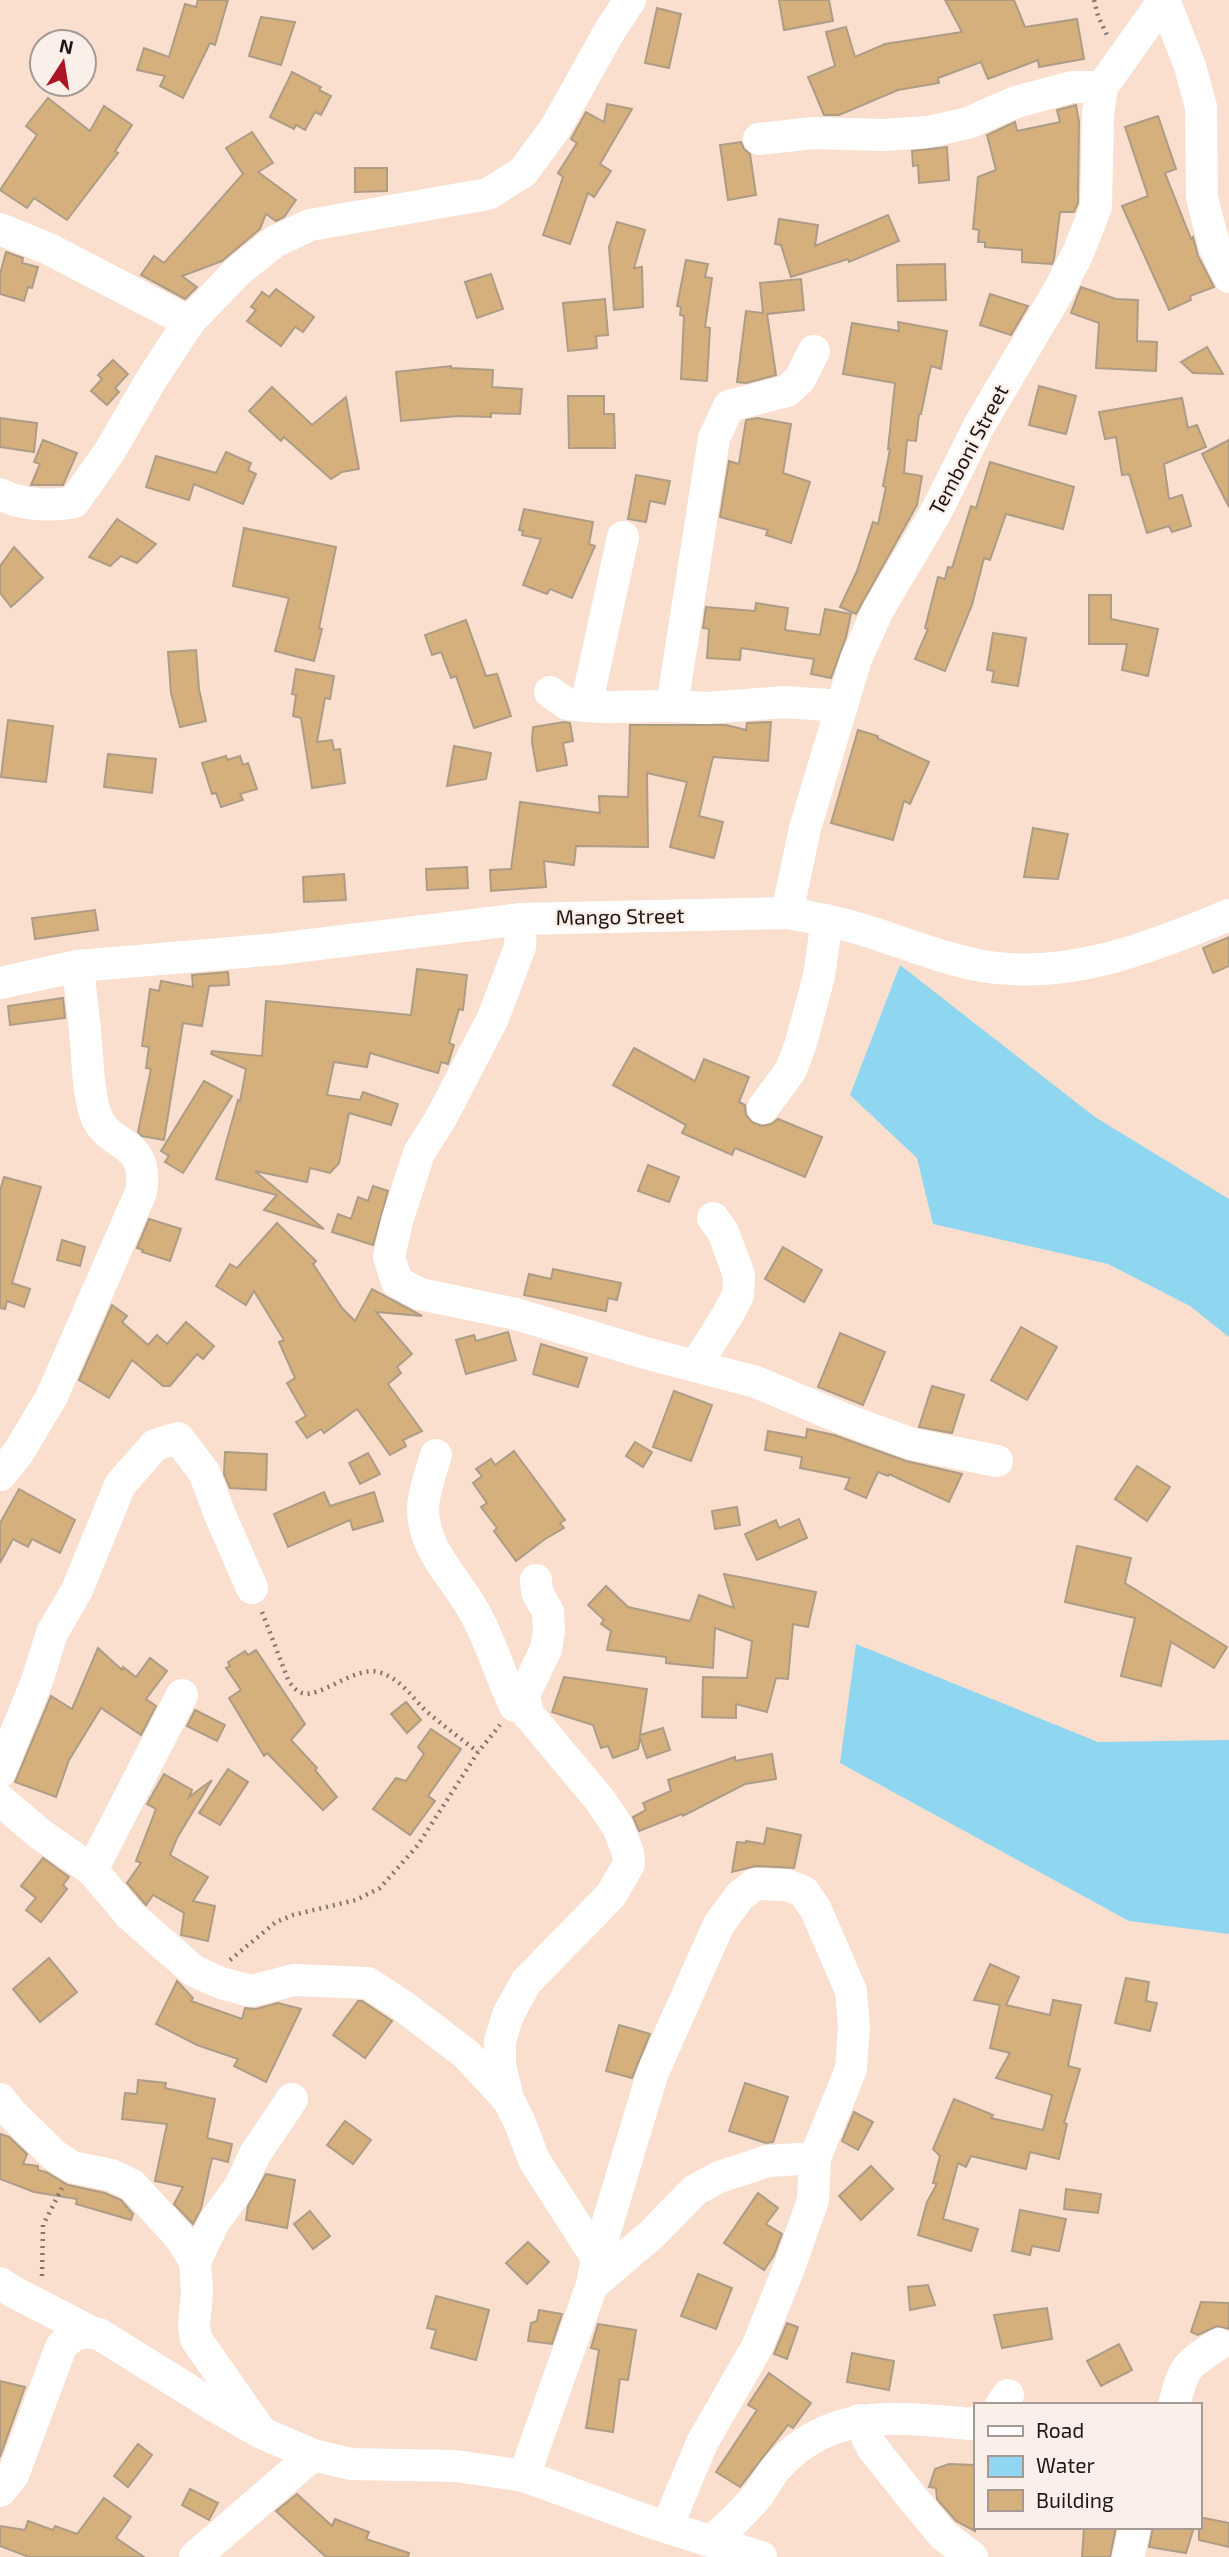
<svg xmlns="http://www.w3.org/2000/svg" width="1229" height="2557" viewBox="0 0 1229 2557" font-family="'Exo 2',sans-serif">
  <style>
    .water { fill: #8fd7f1 }
    .building { fill: #d5b07c; stroke: #ad9c86; stroke-width: 2 }
    .lines { fill: none; stroke-linecap: round; stroke-linejoin: round }
    .path { stroke: #88766c; stroke-width: 4.5; stroke-dasharray: 2 5; stroke-linecap: butt }
    .minor { stroke: #fff; stroke-width: 32 }
    .labels { text-anchor: middle; stroke-width: 5; stroke-linejoin: round; paint-order: stroke }
    .street-label { font-size: 21px; fill: #211712; stroke: #fbf0e9 }
  </style>
  <rect width="100%" height="100%" fill="#fadfcf"/>
  <!-- water -->
  <g class="water">
    <polygon points="900,965 1095,1117 1229,1199 1229,1337 1190,1306 1108,1264 933,1224 917,1158 850,1095"/>
    <polygon points="856,1644 1098,1742 1229,1740 1229,1934 1129,1921 840,1763"/>
  </g>
  <!-- building -->
  <g class="building">
    <polygon points="198,0 228,0 215,45 210,43 183,98 160,86 165,76 137,70 144,48 169,57 185,4 196,7"/>
    <polygon points="779,0 829,0 833,21 784,30"/>
    <polygon points="945,0 1014,0 1025,27 1077,19 1084,59 1039,67 1038,60 988,79 981,62 938,78 939,83 898,90 839,115 824,115 808,77 835,66 826,32 846,27 855,57 885,44 962,32"/>
    <polygon points="657,8 681,14 669,68 645,63"/>
    <polygon points="261,17 295,22 281,65 249,56"/>
    <polygon points="292,72 321,87 319,90 331,96 321,115 315,112 305,130 296,125 294,129 270,117"/>
    <polygon points="48,98 90,131 104,106 132,125 115,151 118,153 67,220 34,198 27,208 0,190 37,135 26,126"/>
    <polygon points="607,104 632,109 600,164 611,171 594,197 588,193 570,244 543,235 563,177 558,173 577,143 571,139 586,112 604,122"/>
    <polygon points="1076,105 1079,122 1078,203 1074,212 1060,212 1054,259 1052,264 1022,262 1022,250 985,247 985,242 978,242 979,230 973,229 978,177 996,170 987,135 1015,122 1017,131 1060,122 1057,110"/>
    <polygon points="1158,116 1176,169 1165,173 1191,239 1193,237 1198,256 1214,287 1190,296 1191,300 1169,310 1122,206 1148,196 1125,127"/>
    <polygon points="252,132 273,163 258,172 296,200 284,217 276,221 266,214 260,229 222,261 182,276 197,287 185,299 141,275 154,256 164,263 243,174 226,148"/>
    <polygon points="741,142 744,149 750,154 756,195 728,200 720,145"/>
    <polygon points="947,147 949,180 919,183 918,165 913,166 912,151"/>
    <polygon points="355,168 387,168 387,191 355,192"/>
    <polygon points="888,215 899,241 849,262 848,259 791,277 781,245 775,244 779,219 818,225 815,246"/>
    <polygon points="617,222 645,230 634,268 642,267 643,307 614,310 609,247"/>
    <polygon points="6,252 23,258 22,263 38,267 32,288 28,287 24,301 0,294 0,274"/>
    <polygon points="686,260 708,264 705,277 712,278 705,327 710,328 707,381 681,379 684,316 680,315 681,307 677,306"/>
    <polygon points="945,264 946,300 898,301 897,265"/>
    <polygon points="491,274 503,309 477,318 465,282"/>
    <polygon points="801,279 804,310 767,314 776,375 746,383 737,382 746,311 763,313 760,283"/>
    <polygon points="1081,287 1116,299 1138,300 1137,341 1157,342 1156,371 1096,368 1099,323 1071,313"/>
    <polygon points="276,289 314,317 303,332 295,327 281,346 247,321 256,310 251,307 262,292 269,297"/>
    <polygon points="990,294 1028,306 1011,335 980,325"/>
    <polygon points="605,299 608,335 596,336 597,348 568,351 563,303"/>
    <polygon points="898,322 947,331 941,369 931,366 921,414 919,414 916,441 907,440 904,473 922,476 917,505 856,614 840,607 857,571 873,522 878,524 886,487 883,486 890,449 888,449 895,383 843,374 852,323 899,331"/>
    <polygon points="1207,347 1223,374 1193,373 1181,362"/>
    <polygon points="113,360 128,374 115,388 119,392 107,405 91,391 102,379 98,375"/>
    <polygon points="451,366 451,368 493,370 492,387 522,389 520,414 491,413 491,417 458,416 401,421 396,372"/>
    <polygon points="1039,386 1076,396 1066,434 1029,425"/>
    <polygon points="272,387 312,425 346,397 359,469 342,472 331,479 284,437 281,441 249,411"/>
    <polygon points="568,396 604,396 604,414 614,414 615,448 569,448"/>
    <polygon points="1182,398 1188,428 1197,425 1206,447 1164,464 1169,499 1182,495 1191,526 1172,532 1169,526 1147,533 1129,474 1122,475 1116,437 1105,439 1099,412"/>
    <polygon points="0,418 37,423 34,452 0,447"/>
    <polygon points="757,418 791,424 783,473 810,482 791,543 766,535 768,530 720,517 729,461 739,464 746,420"/>
    <polygon points="43,440 77,453 63,485 31,485 40,464 34,462"/>
    <polygon points="1229,440 1229,507 1202,454"/>
    <polygon points="226,452 251,463 248,470 256,474 243,504 194,484 189,500 146,487 156,456 216,473"/>
    <polygon points="990,462 1074,487 1063,529 1006,514 990,560 984,558 972,605 945,671 915,659 928,629 925,628 938,577 945,579 948,567 952,568 971,506 976,508"/>
    <polygon points="636,475 670,481 665,504 650,501 646,522 628,519"/>
    <polygon points="524,509 593,522 589,544 595,546 572,598 550,589 547,594 523,585 541,539 522,535 523,531 519,530"/>
    <polygon points="117,519 156,544 137,563 121,556 110,566 89,557"/>
    <polygon points="244,528 336,547 319,628 322,629 314,661 275,651 289,598 233,586"/>
    <polygon points="14,547 43,578 11,607 0,593 0,566"/>
    <polygon points="1089,595 1111,595 1111,619 1158,629 1148,676 1122,670 1127,644 1089,644"/>
    <polygon points="756,603 788,608 785,630 820,635 825,609 851,614 846,637 831,678 811,674 814,659 741,648 740,660 707,658 709,629 703,628 706,607 755,611"/>
    <polygon points="466,620 486,676 497,674 511,716 474,728 456,676 451,678 441,652 432,655 425,635"/>
    <polygon points="993,633 1026,638 1018,686 992,682 994,671 987,670"/>
    <polygon points="196,650 199,689 206,721 180,727 171,693 168,652"/>
    <polygon points="296,669 334,676 330,699 325,698 317,742 332,740 334,750 340,749 345,783 312,788 301,718 293,716 296,695 292,694"/>
    <polygon points="8,720 53,726 46,782 1,777"/>
    <polygon points="564,722 570,723 573,741 563,743 567,765 537,771 532,742 533,727"/>
    <polygon points="771,722 768,761 713,757 699,816 723,822 714,858 670,847 687,782 647,773 648,847 576,846 574,865 544,861 546,887 491,891 490,870 511,869 520,802 600,813 599,796 628,797 630,725 726,725 746,730 747,723"/>
    <polygon points="858,730 878,736 877,738 929,762 910,804 904,801 893,840 831,823"/>
    <polygon points="454,746 491,753 486,779 447,786"/>
    <polygon points="108,754 156,759 152,793 104,787"/>
    <polygon points="226,756 227,760 240,756 243,765 248,763 257,789 240,794 243,800 221,807 216,793 212,794 202,763"/>
    <polygon points="1033,828 1068,834 1058,879 1024,877"/>
    <polygon points="467,867 468,888 427,890 426,869"/>
    <polygon points="344,874 346,900 304,902 303,877"/>
    <polygon points="95,910 98,930 35,939 32,918"/>
    <polygon points="1229,937 1229,966 1213,973 1203,948"/>
    <polygon points="417,969 467,975 463,1010 459,1009 449,1043 454,1045 448,1064 441,1062 438,1073 370,1053 367,1067 334,1062 327,1095 360,1100 363,1092 398,1104 391,1125 349,1113 339,1163 330,1173 310,1168 307,1182 255,1171 324,1229 264,1210 277,1195 216,1179 238,1100 240,1101 246,1069 211,1054 212,1051 262,1056 266,1001 411,1015"/>
    <polygon points="228,972 229,985 209,986 202,1026 183,1023 164,1140 142,1136 138,1132 151,1069 146,1068 149,1047 142,1046 150,989 159,991 161,981 193,987 192,975"/>
    <polygon points="63,998 65,1018 10,1025 8,1006"/>
    <polygon points="634,1048 695,1081 704,1059 749,1077 739,1102 745,1105 746,1115 752,1122 762,1126 771,1124 778,1119 822,1137 805,1177 735,1148 732,1155 682,1133 686,1125 613,1085"/>
    <polygon points="204,1081 232,1096 183,1173 165,1162 169,1156 161,1151"/>
    <polygon points="648,1165 679,1177 669,1202 638,1191"/>
    <polygon points="4,1177 41,1187 12,1283 30,1289 24,1307 7,1301 5,1309 0,1308 0,1191"/>
    <polygon points="373,1186 388,1191 373,1245 332,1232 338,1214 351,1219 358,1197 368,1201"/>
    <polygon points="149,1219 181,1229 170,1261 142,1252 143,1250 137,1248"/>
    <polygon points="277,1223 316,1261 313,1264 342,1308 355,1321 372,1289 422,1316 376,1312 412,1354 397,1367 401,1373 388,1384 422,1431 403,1440 406,1446 390,1455 357,1409 324,1433 321,1429 307,1438 296,1422 306,1416 287,1383 295,1378 279,1342 284,1340 254,1291 246,1305 216,1286 230,1264 237,1268"/>
    <polygon points="62,1240 85,1247 80,1266 57,1260"/>
    <polygon points="783,1247 822,1270 804,1302 765,1279"/>
    <polygon points="553,1269 621,1283 617,1300 608,1298 606,1311 524,1295 529,1274 551,1279"/>
    <polygon points="112,1305 127,1316 122,1322 148,1345 157,1335 167,1344 186,1322 214,1346 203,1359 197,1354 170,1386 163,1386 132,1360 109,1398 79,1380"/>
    <polygon points="1021,1327 1057,1347 1027,1400 991,1380"/>
    <polygon points="508,1332 516,1360 466,1374 456,1340 474,1335 476,1341"/>
    <polygon points="840,1333 885,1352 863,1405 818,1387"/>
    <polygon points="541,1344 587,1358 578,1387 533,1374"/>
    <polygon points="932,1386 964,1395 952,1433 919,1427"/>
    <polygon points="674,1391 712,1405 691,1461 653,1447"/>
    <polygon points="807,1429 834,1435 906,1461 962,1474 949,1502 889,1474 888,1476 878,1472 866,1498 845,1489 850,1478 800,1468 802,1457 765,1450 768,1431 806,1438"/>
    <polygon points="635,1442 652,1452 643,1467 626,1456"/>
    <polygon points="514,1451 565,1520 560,1523 564,1528 545,1539 516,1561 494,1531 497,1528 481,1507 487,1503 473,1483 482,1476 476,1469 491,1459 495,1465"/>
    <polygon points="225,1452 267,1454 266,1490 230,1488 224,1474"/>
    <polygon points="368,1453 380,1474 360,1484 349,1463"/>
    <polygon points="1137,1466 1170,1487 1147,1521 1115,1499"/>
    <polygon points="19,1489 75,1520 60,1553 32,1539 28,1547 13,1539 0,1563 0,1523"/>
    <polygon points="324,1492 330,1506 374,1492 383,1521 353,1530 350,1520 288,1547 274,1514"/>
    <polygon points="737,1507 740,1525 715,1529 712,1511"/>
    <polygon points="799,1519 807,1538 757,1560 745,1534 776,1520 779,1528"/>
    <polygon points="1077,1546 1131,1558 1125,1583 1227,1647 1214,1668 1171,1642 1161,1686 1121,1676 1135,1618 1065,1602"/>
    <polygon points="724,1574 816,1592 808,1627 793,1624 788,1679 776,1678 767,1712 736,1704 736,1718 702,1717 703,1677 747,1678 752,1641 715,1628 713,1668 666,1663 666,1657 607,1650 611,1631 601,1624 604,1620 588,1605 606,1586 628,1607 690,1621 699,1595 734,1608"/>
    <polygon points="98,1648 122,1670 123,1667 136,1677 150,1658 167,1671 146,1699 156,1706 141,1735 101,1708 69,1760 56,1797 15,1782 51,1696 72,1709"/>
    <polygon points="256,1650 305,1724 291,1740 317,1768 315,1770 337,1797 323,1810 267,1753 264,1756 229,1698 241,1690 226,1668 230,1666 228,1662 245,1651 248,1655"/>
    <polygon points="564,1677 647,1689 640,1735 663,1728 670,1750 647,1758 640,1738 638,1749 613,1758 608,1746 601,1748 593,1725 552,1712"/>
    <polygon points="406,1702 421,1720 407,1733 391,1714"/>
    <polygon points="195,1710 225,1725 217,1741 187,1726"/>
    <polygon points="431,1729 461,1749 428,1796 435,1801 410,1835 373,1809 396,1778 406,1781 424,1754 418,1747"/>
    <polygon points="772,1754 776,1779 745,1784 683,1816 682,1814 639,1831 633,1817 646,1810 643,1803 671,1791 668,1780 735,1757 735,1761"/>
    <polygon points="228,1769 248,1782 220,1825 199,1813"/>
    <polygon points="164,1774 192,1790 189,1797 212,1780 177,1838 170,1855 208,1877 193,1901 215,1906 208,1941 181,1935 184,1913 153,1895 146,1905 127,1883 141,1863 136,1861 156,1809 147,1804"/>
    <polygon points="767,1828 801,1835 794,1868 756,1866 732,1872 737,1842 746,1843 746,1841 764,1844"/>
    <polygon points="43,1858 69,1877 63,1885 67,1889 41,1922 26,1910 36,1898 21,1886"/>
    <polygon points="49,1958 77,1992 40,2022 13,1989"/>
    <polygon points="990,1964 1019,1977 1006,2005 1050,2015 1053,2000 1081,2005 1068,2066 1080,2069 1064,2123 1067,2124 1059,2159 1030,2152 1026,2169 971,2156 966,2167 958,2163 943,2219 978,2229 971,2251 918,2235 927,2202 937,2184 933,2183 940,2156 933,2149 954,2099 993,2115 991,2118 1043,2130 1052,2095 996,2078 1010,2053 990,2048 1000,2005 974,2000"/>
    <polygon points="1126,1978 1149,1982 1146,2001 1157,2003 1150,2031 1115,2023"/>
    <polygon points="177,1981 193,1998 191,2001 242,2019 245,2008 256,2009 278,2003 301,2009 266,2082 234,2066 238,2059 197,2045 156,2024"/>
    <polygon points="358,2001 362,2001 392,2021 365,2058 333,2035"/>
    <polygon points="619,2025 650,2034 632,2078 606,2071"/>
    <polygon points="138,2080 166,2083 165,2088 215,2099 207,2138 232,2144 228,2162 212,2158 201,2209 193,2224 174,2204 183,2187 155,2181 167,2124 122,2119 125,2093 137,2094"/>
    <polygon points="745,2083 788,2097 773,2142 766,2143 729,2131"/>
    <polygon points="854,2112 873,2122 858,2150 842,2141"/>
    <polygon points="345,2121 371,2140 353,2164 327,2145"/>
    <polygon points="0,2134 9,2137 27,2154 23,2164 38,2166 38,2170 46,2172 68,2185 105,2193 121,2200 133,2214 131,2220 76,2204 77,2199 34,2192 0,2179"/>
    <polygon points="871,2166 893,2189 861,2220 839,2196"/>
    <polygon points="266,2174 295,2180 287,2228 246,2220 248,2206"/>
    <polygon points="1066,2189 1101,2194 1098,2213 1064,2209"/>
    <polygon points="758,2193 778,2208 766,2224 782,2234 774,2255 764,2270 724,2243"/>
    <polygon points="1020,2210 1066,2219 1059,2251 1032,2246 1030,2255 1012,2251"/>
    <polygon points="310,2211 330,2236 313,2249 294,2224"/>
    <polygon points="528,2242 549,2262 527,2284 506,2263"/>
    <polygon points="698,2274 732,2288 716,2329 681,2316"/>
    <polygon points="928,2285 935,2305 910,2310 908,2287"/>
    <polygon points="436,2296 489,2310 476,2360 431,2348 436,2330 427,2328"/>
    <polygon points="1201,2302 1229,2303 1229,2329 1217,2326 1198,2335 1191,2332"/>
    <polygon points="1047,2308 1052,2339 1002,2348 994,2315"/>
    <polygon points="539,2310 562,2314 552,2344 528,2341 531,2323 537,2321"/>
    <polygon points="787,2323 798,2327 787,2359 774,2354"/>
    <polygon points="598,2324 636,2330 628,2380 620,2379 613,2432 586,2428 599,2350 591,2348"/>
    <polygon points="1119,2344 1132,2370 1101,2386 1087,2361"/>
    <polygon points="852,2353 894,2361 889,2390 847,2382"/>
    <polygon points="769,2373 811,2403 793,2428 788,2425 740,2487 716,2472 757,2410 748,2405"/>
    <polygon points="0,2381 25,2387 0,2457"/>
    <polygon points="138,2444 152,2455 128,2487 114,2476"/>
    <polygon points="949,2464 975,2465 975,2531 956,2521 937,2499 936,2488 929,2487 935,2469"/>
    <polygon points="190,2489 218,2503 209,2520 182,2505"/>
    <polygon points="297,2494 332,2526 335,2519 369,2532 366,2539 409,2553 408,2557 326,2557 276,2511"/>
    <polygon points="104,2498 131,2517 116,2538 144,2557 29,2557 0,2546 0,2526 25,2530 28,2521 53,2530 55,2526 77,2534"/>
    <polygon points="1199,2517 1229,2523 1229,2547 1199,2540"/>
    <polygon points="1116,2527 1110,2557 1082,2557 1084,2528"/>
    <polygon points="1153,2527 1194,2527 1186,2553 1149,2547"/>
  </g>
  <g class="lines">
    <!-- path -->
    <g class="path">
      <polyline points="1094,0 1098,16 1107,35"/>
      <path d="M262 1612 289 1682C293 1686 296 1691 302 1693 319 1699 355 1666 378 1672 401 1678 411 1697 427 1712 444 1726 461 1739 478 1752"/>
      <polyline points="230,1960 276,1922 293,1915 356,1900 380,1888 418,1845 478,1752 500,1725"/>
      <polyline points="42,2276 43,2225 62,2188"/>
    </g>
    <!-- minor -->
    <g class="minor">
      <polyline points="1164,0 1190,66 1201,107 1202,198 1215,248 1229,277"/>
      <polyline points="759,139 814,133 883,135 928,132 968,123 1016,102 1072,87 1102,87"/>
      <polyline points="0,229 49,249 189,322"/>
      <path d="M0 494C21 505 51 507 74 502L110 451 151 380 189 322 238 271 274 242 310 225 488 194 523 172 556 127 609 32 630 0"/>
      <polyline points="550,692 567,704 601,707 672,706 706,708 784,702 842,706"/>
      <polyline points="586,706 623,537"/>
      <polyline points="672,706 714,438 729,406 787,391 800,379 814,351"/>
      <polyline points="787,913 805,828 856,659 878,610 936,512 980,424 1058,292 1078,253 1096,207 1098,115 1102,87 1164,0"/>
      <polyline points="521,919 520,947 493,1018 441,1118 419,1153 397,1221 389,1257 397,1282 420,1294 516,1314 645,1353 756,1382 844,1419 912,1444 997,1461"/>
      <path d="M0 983 78 966 278 949 521 919 787 913C816 918 843 923 870 932 907 944 944 959 982 966 1067 981 1153 947 1229 915"/>
      <polyline points="763,1108 791,1070 801,1043 819,976 827,920"/>
      <polyline points="696,1365 727,1316 738,1295 739,1275 723,1232 713,1218"/>
      <path d="M436 1455C431 1472 424 1490 423 1507 422 1552 459 1580 477 1617 492 1645 501 1677 515 1706"/>
      <path d="M0 1475 18 1453 52 1396 141 1192C150 1137 107 1150 95 1113 87 1087 88 1058 85 1031 83 1010 80 988 78 966"/>
      <polyline points="536,1580 537,1592 548,1612 549,1631 546,1649 524,1695 528,1714 600,1800 618,1827 628,1853 629,1864 611,1895 526,1982 508,2015 500,2041 500,2065 508,2099 520,2123 534,2160 597,2258"/>
      <polyline points="0,1772 37,1681 52,1633 77,1590 120,1485 155,1445 178,1438 204,1472 220,1515 252,1588"/>
      <polyline points="0,1800 40,1834 92,1870 130,1915 194,1971 221,1983 251,1991 294,1980 368,1983 403,2006 466,2054 505,2096"/>
      <polyline points="92,1870 182,1695"/>
      <polyline points="0,2099 12,2114 54,2155 72,2167 111,2175 132,2185 179,2236 195,2261 197,2292 194,2325 196,2339 259,2429"/>
      <polyline points="195,2261 214,2222 239,2188 255,2154 292,2099"/>
      <polyline points="0,2283 12,2291 91,2332"/>
      <polyline points="592,2285 652,2234 695,2190 719,2177 768,2161 815,2158"/>
      <polyline points="1001,2405 1008,2395"/>
      <path d="M1174 2405C1184 2366 1186 2365 1219 2344"/>
      <polyline points="859,2420 872,2447 910,2495 943,2535 972,2557"/>
      <polyline points="524,2476 592,2285 597,2258 653,2072 719,1924 740,1896 755,1884 787,1885 804,1892 816,1910 851,1991 854,2026 851,2069 815,2158 813,2200 789,2268 757,2347 702,2443 667,2527"/>
      <path d="M0 2491 13 2475 61 2347C72 2334 83 2330 99 2334L213 2405 262 2433 313 2455 351 2464 456 2466 524 2476 653 2523 761 2557"/>
      <path d="M711 2541C728 2527 743 2513 757 2496 765 2486 770 2474 779 2465 832 2408 899 2417 970 2424L975 2422"/>
      <polyline points="195,2557 313,2455"/>
      <polyline points="1128,2557 1135,2527"/>
    </g>
  </g>
  <g class="labels">
    <!-- street labels -->
    <g class="street-label">
      <text transform="translate(969 450) rotate(-62)" y="7">Temboni Street</text>
      <text transform="translate(620 917) rotate(-1)" y="7">Mango Street</text>
    </g>
  </g>
  <!-- legend -->
  <rect x="974" y="2403" width="228" height="126" fill="#fbf0e9" stroke="#a49993" stroke-width="2"/>
  <rect x="988" y="2426" width="35" height="10" fill="#ffffff" stroke="#a49993" stroke-width="2"/>
  <text x="1036" y="2438" font-size="21" fill="#211712">Road</text>
  <rect x="988" y="2456" width="35" height="21" fill="#8fd7f1" stroke="#a49993" stroke-width="2"/>
  <text x="1036" y="2473" font-size="21" fill="#211712">Water</text>
  <rect x="988" y="2490" width="35" height="21" fill="#d5b07c" stroke="#a49993" stroke-width="2"/>
  <text x="1036" y="2508" font-size="21" fill="#211712">Building</text>
  <!-- north arrow -->
  <g transform="translate(63 63) rotate(12)"><circle r="33" fill="#fbf0e9" stroke="#a49993" stroke-width="2"/>
  <path d="M0-5L12 26L0 18L-12 26Z" fill="#ab1626"/>
  <text y="-10" font-size="19" font-weight="bold" text-anchor="middle" fill="#211712">N</text>
  </g>
</svg>
